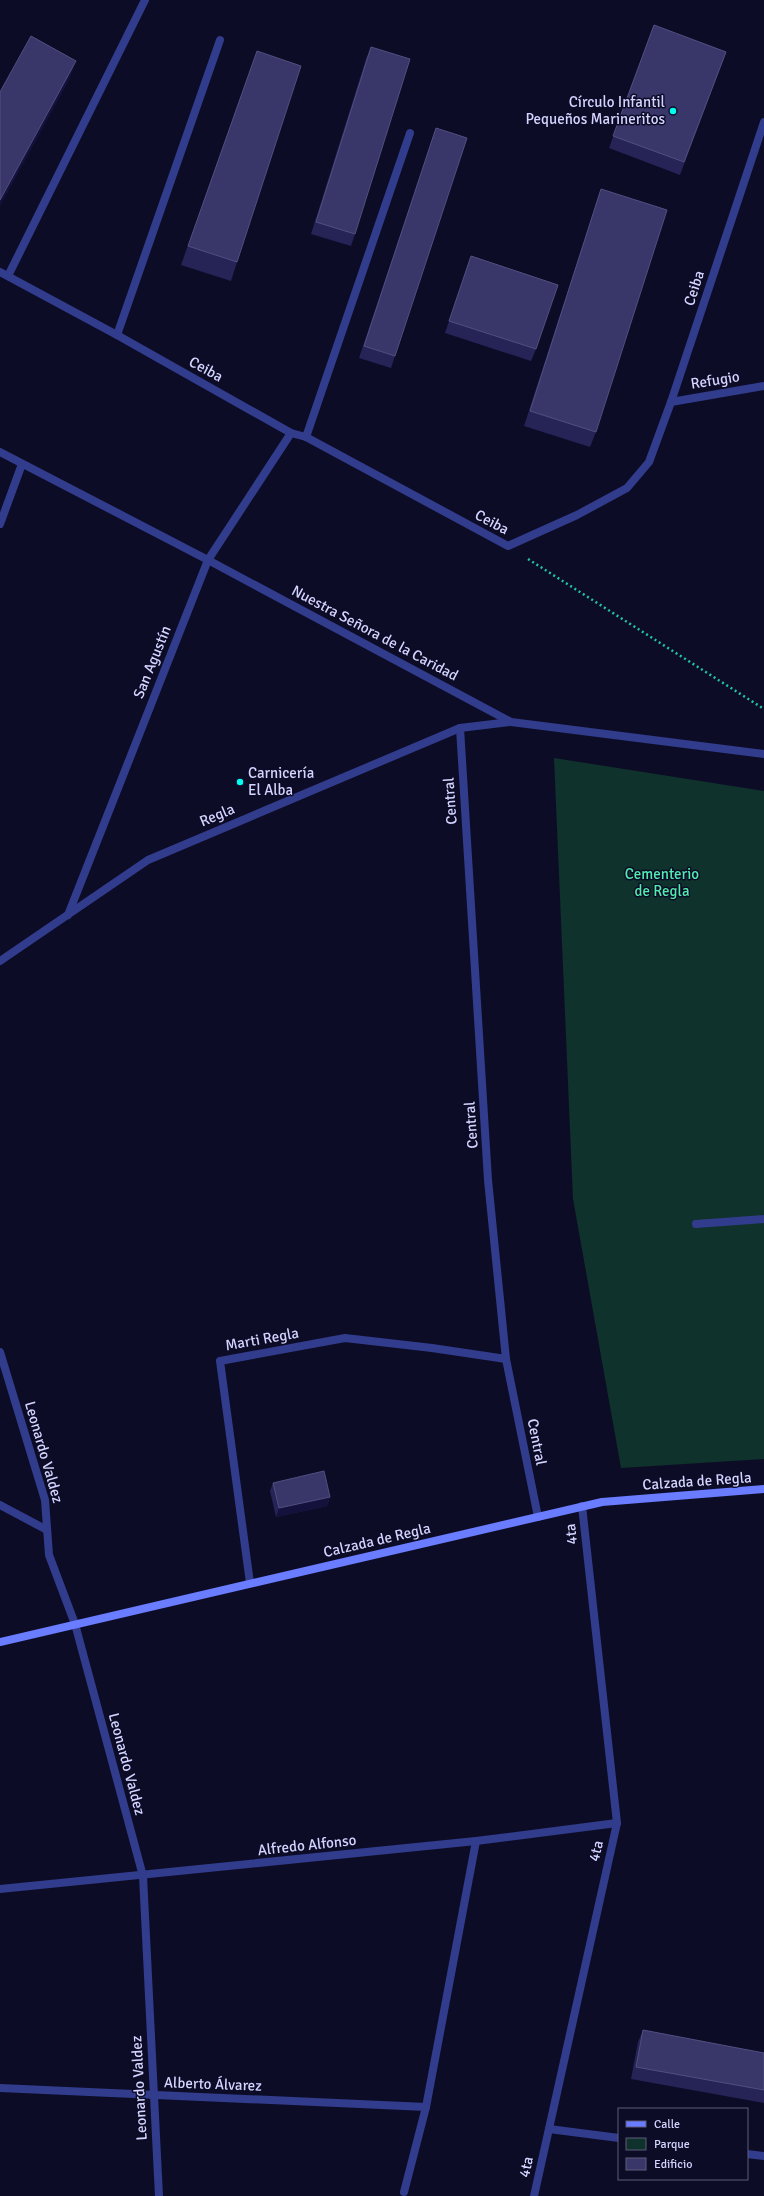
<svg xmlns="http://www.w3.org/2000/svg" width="764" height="2196" viewBox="0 0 764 2196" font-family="Signika,sans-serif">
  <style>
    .green { fill: #0f322c }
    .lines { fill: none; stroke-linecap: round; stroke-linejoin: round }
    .path { stroke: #21c5a2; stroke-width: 2.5; stroke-dasharray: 2 3; stroke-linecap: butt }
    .service { stroke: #323c8c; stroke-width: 8 }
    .minor { stroke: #323c8c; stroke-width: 8 }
    .secondary { stroke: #6a7cff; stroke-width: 8 }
    .wall { fill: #262357 }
    .shaded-wall { fill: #14123c }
    .building { fill: #393669; stroke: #514f80 }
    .poi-dot { fill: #00fef1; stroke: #0d0c27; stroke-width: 1.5 }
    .labels { text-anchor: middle; stroke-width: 3; stroke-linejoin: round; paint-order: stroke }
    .poi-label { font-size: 15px; fill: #d3d4ff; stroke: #0d0c27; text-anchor: end }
    .street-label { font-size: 15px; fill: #d3d4ff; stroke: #0d0c27 }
    .park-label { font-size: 15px; fill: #51edaf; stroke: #0d0c27 }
  </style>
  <rect width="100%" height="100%" fill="#0d0c27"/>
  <!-- green -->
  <polygon class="green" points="554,758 764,791 764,1459 621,1468 573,1199"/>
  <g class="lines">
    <!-- path -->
    <polyline class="path" points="528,559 764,709"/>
    <!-- service -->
    <g class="service">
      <polyline points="8,276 145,0"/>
      <polyline points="117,335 220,40"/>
      <polyline points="306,437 410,133"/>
      <polyline points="696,1224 764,1219"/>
      <polyline points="0,1505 47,1530"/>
      <polyline points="250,1583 220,1361 345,1338 432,1348 506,1359"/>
      <polyline points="404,2192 426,2107 476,1841"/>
    </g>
    <!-- minor -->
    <g class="minor">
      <polyline points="0,272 117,335 291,433 306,437 508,546 577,515 627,488 649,462 671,402 764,122"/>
      <polyline points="671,402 764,386"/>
      <polyline points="0,452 208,560 511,722 764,754"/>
      <polyline points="0,524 22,464"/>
      <polyline points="460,728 488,1180 506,1359 538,1517"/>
      <polyline points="68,915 208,560 291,433"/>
      <polyline points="0,961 148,860 460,728 510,722"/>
      <polyline points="0,1352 45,1500 49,1555 75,1624 143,1876 159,2196"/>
      <polyline points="0,1889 476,1841 617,1823"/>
      <polyline points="0,2088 426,2107"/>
      <polyline points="549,2129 619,2138"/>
      <polyline points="747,2154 764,2156"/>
      <polyline points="534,2196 617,1823 582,1506"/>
    </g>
    <!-- secondary -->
    <polyline class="secondary" points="0,1642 602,1502 764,1489"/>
  </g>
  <!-- wall -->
  <g class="wall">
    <polygon points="654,25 726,52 680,175 609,148"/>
    <polygon points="371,47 355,234 351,246 311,234 366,59"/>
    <polygon points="250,70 237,262 231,281 181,265"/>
    <polygon points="436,128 395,356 391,368 359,358"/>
    <polygon points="601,189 596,432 590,447 524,426 596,204"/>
    <polygon points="471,256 536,349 531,361 445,333"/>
    <polygon points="273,1483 330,1497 327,1506 276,1517 270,1491"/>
    <polygon points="643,2030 764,2053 764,2103 631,2079 638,2042"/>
  </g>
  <!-- shaded-wall -->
  <g class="shaded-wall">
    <polygon points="76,61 69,80 0,206 0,200"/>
    <polygon points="330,1497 327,1506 276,1517 279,1508"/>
  </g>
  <!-- building -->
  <g class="building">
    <polygon points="654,25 726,52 684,162 613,136"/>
    <polygon points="31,36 76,61 0,200 0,92"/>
    <polygon points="371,47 410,59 355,234 316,222"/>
    <polygon points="257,51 301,66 237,262 188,246"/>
    <polygon points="436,128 467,138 395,356 364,346"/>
    <polygon points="601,189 667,210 596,432 530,411"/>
    <polygon points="471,256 558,285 536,349 449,321"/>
    <polygon points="324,1471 330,1497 279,1508 273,1483"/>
    <polygon points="643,2030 764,2053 764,2090 636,2067"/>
  </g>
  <!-- markers -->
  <g class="poi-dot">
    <circle cx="673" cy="111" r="4"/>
    <circle cx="240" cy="782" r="4"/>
  </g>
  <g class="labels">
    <!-- poi labels -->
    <g class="poi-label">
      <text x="665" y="107">Círculo Infantil<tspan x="665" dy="17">Pequeños Marineritos</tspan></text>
      <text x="248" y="778" text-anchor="start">Carnicería<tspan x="248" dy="17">El Alba</tspan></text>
    </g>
    <!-- street labels -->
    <g class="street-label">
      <text transform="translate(694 288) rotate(-72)" y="5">Ceiba</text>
      <text transform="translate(206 369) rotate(29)" y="5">Ceiba</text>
      <text transform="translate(715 380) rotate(-9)" y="5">Refugio</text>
      <text transform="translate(492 522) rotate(28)" y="5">Ceiba</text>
      <text transform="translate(375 633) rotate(28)" y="5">Nuestra Señora de la Caridad</text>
      <text transform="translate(152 662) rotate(-68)" y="5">San Agustín</text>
      <text transform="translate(450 801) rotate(-94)" y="5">Central</text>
      <text transform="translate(217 815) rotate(-23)" y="5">Regla</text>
      <text transform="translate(471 1125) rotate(-94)" y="5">Central</text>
      <text transform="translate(262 1339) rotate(-10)" y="5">Marti Regla</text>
      <text transform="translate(537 1442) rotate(79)" y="5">Central</text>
      <text transform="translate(44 1452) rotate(74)" y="5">Leonardo Valdez</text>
      <text transform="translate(697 1481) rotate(-4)" y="5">Calzada de Regla</text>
      <text transform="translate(571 1534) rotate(-96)" y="5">4ta</text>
      <text transform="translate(377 1540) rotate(-13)" y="5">Calzada de Regla</text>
      <text transform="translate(127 1764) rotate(75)" y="5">Leonardo Valdez</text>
      <text transform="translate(307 1845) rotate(-6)" y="5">Alfredo Alfonso</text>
      <text transform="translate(596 1851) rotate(-77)" y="5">4ta</text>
      <text transform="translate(213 2084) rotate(2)" y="5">Alberto Álvarez</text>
      <text transform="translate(139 2088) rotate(-93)" y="5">Leonardo Valdez</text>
      <text transform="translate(526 2167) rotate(-78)" y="5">4ta</text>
    </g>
    <!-- park labels -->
    <g class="park-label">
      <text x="662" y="879">Cementerio<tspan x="662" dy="17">de Regla</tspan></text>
    </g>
  </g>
  <!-- legend -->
  <rect x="618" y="2108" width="130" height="72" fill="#0d0c27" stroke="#5c5c7d"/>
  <rect x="626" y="2121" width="20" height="6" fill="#6a7cff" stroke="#5c5c7d"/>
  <text x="654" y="2128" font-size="12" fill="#d3d4ff">Calle</text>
  <rect x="626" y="2138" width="20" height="12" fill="#0f322c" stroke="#5c5c7d"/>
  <text x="654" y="2148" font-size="12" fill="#d3d4ff">Parque</text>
  <rect x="626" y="2158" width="20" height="12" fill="#393669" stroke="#5c5c7d"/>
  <text x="654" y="2168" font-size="12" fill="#d3d4ff">Edificio</text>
</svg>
